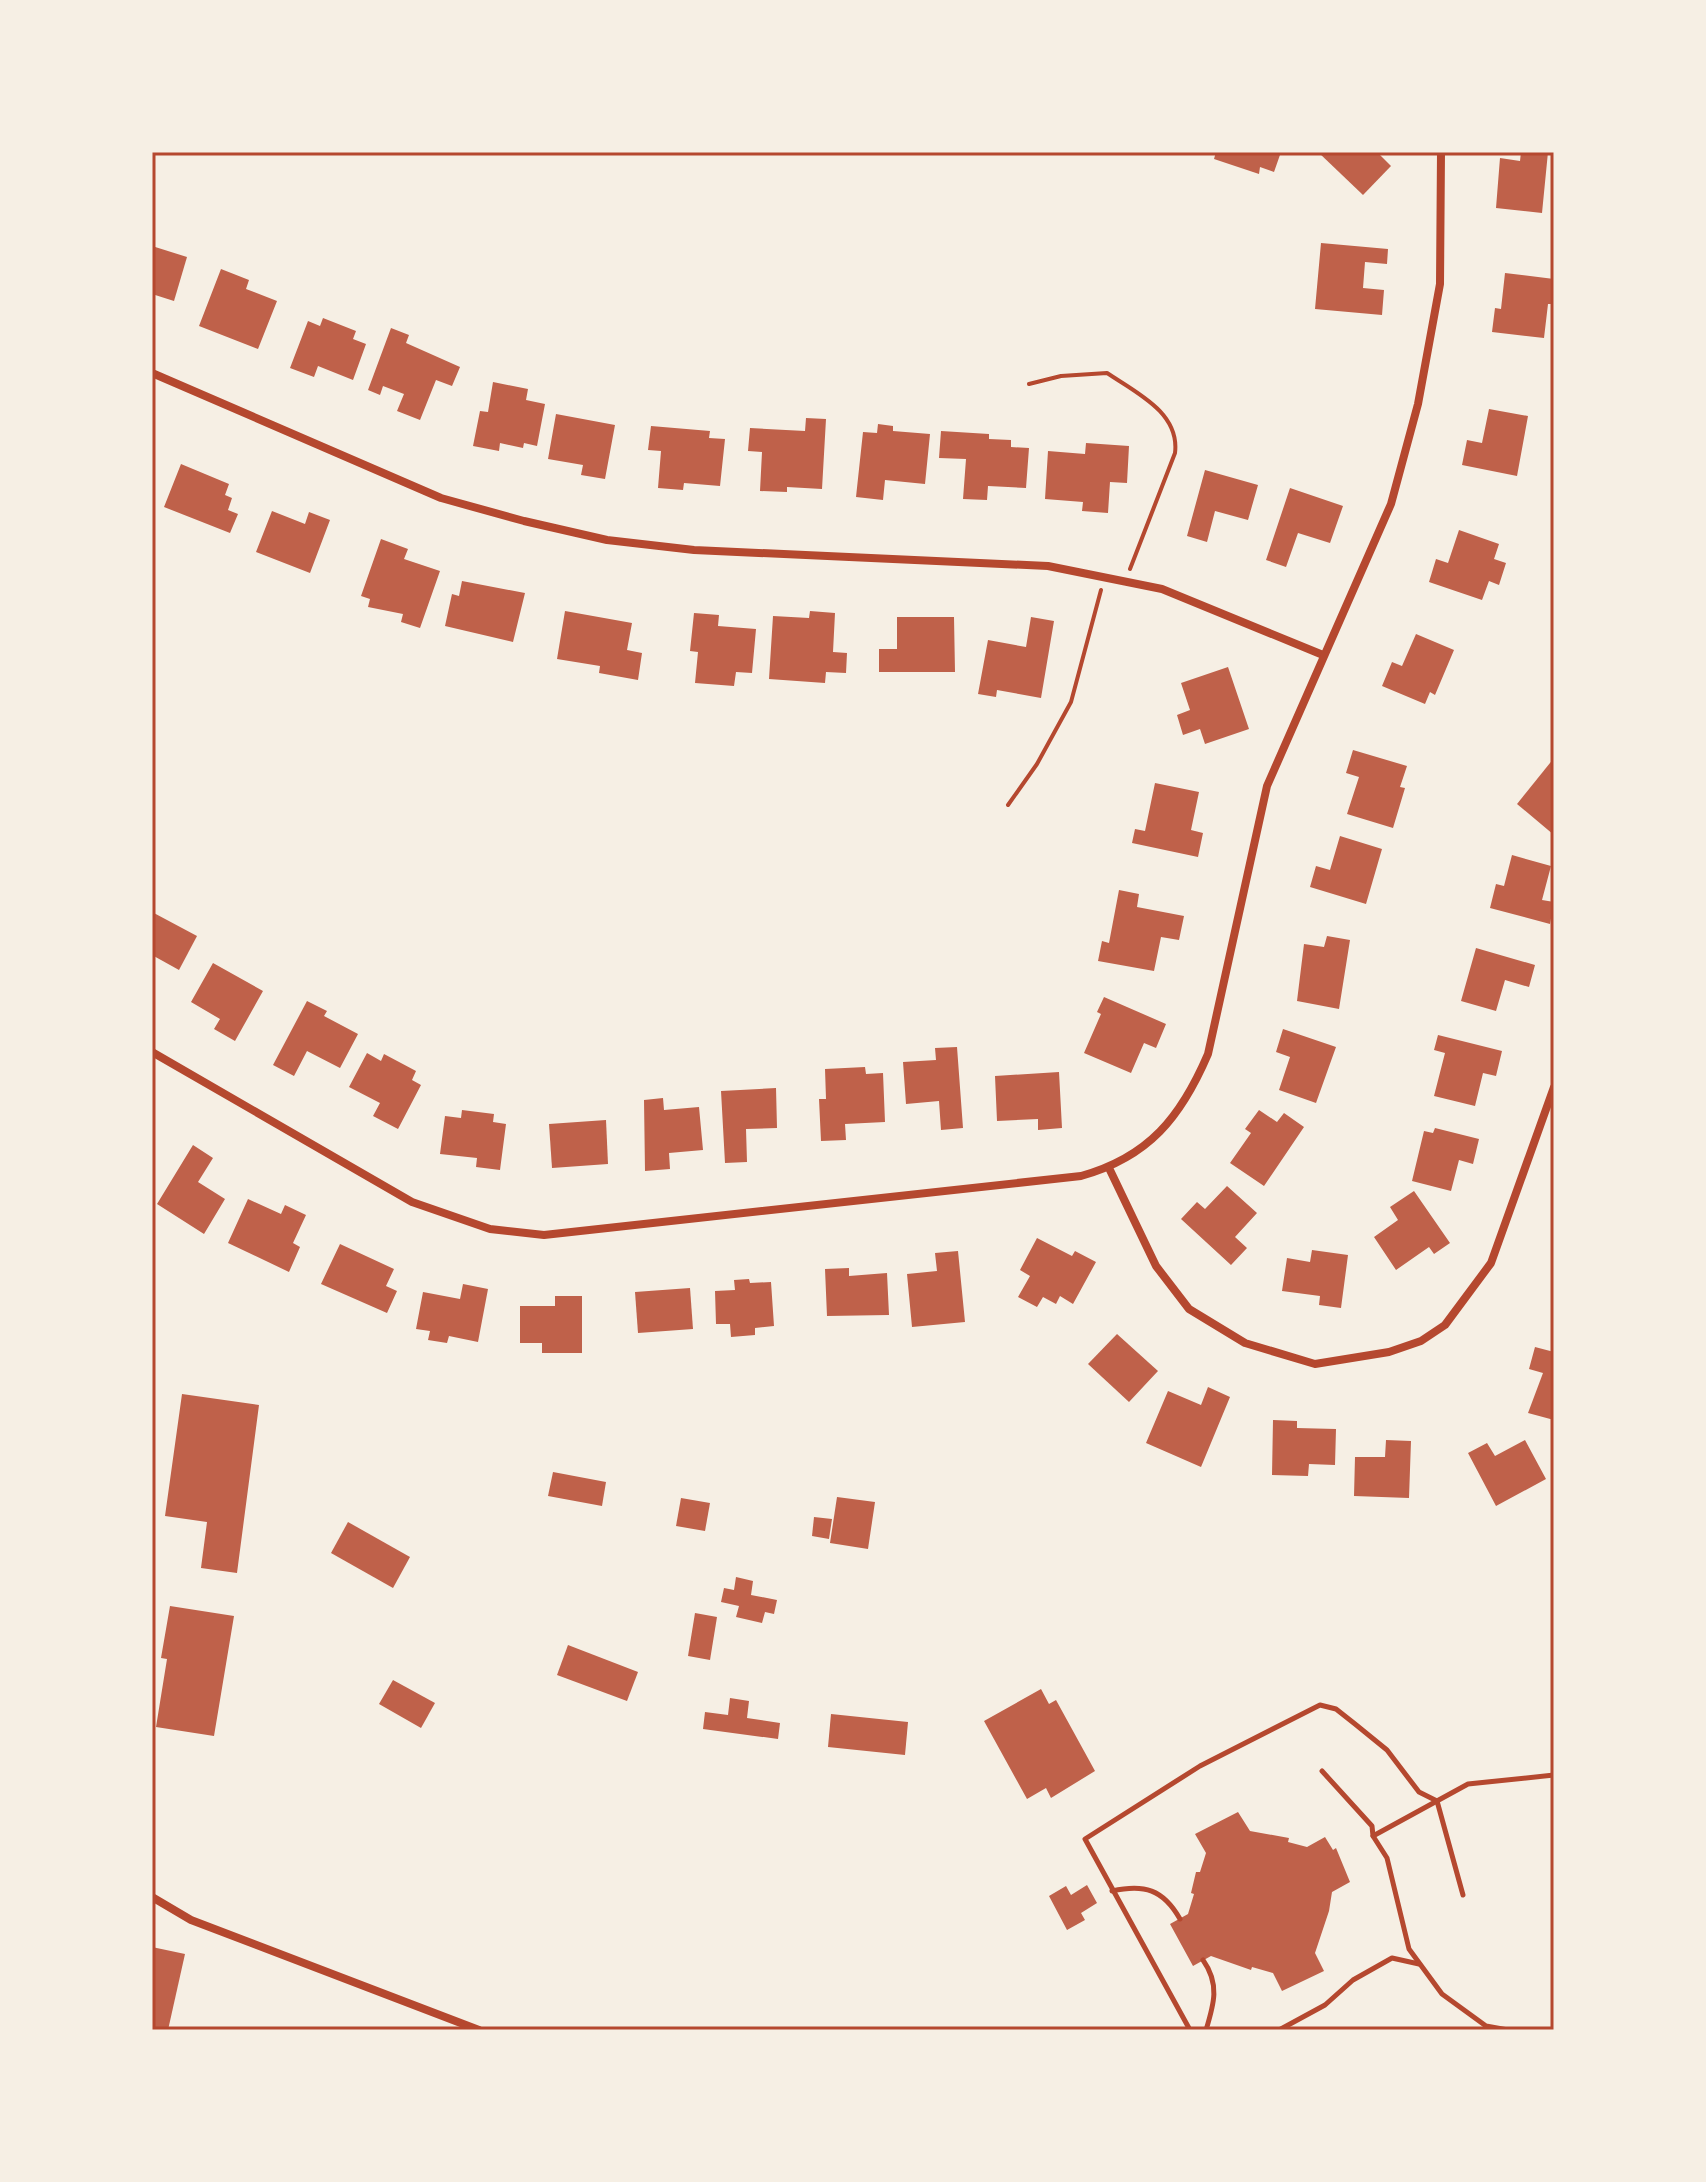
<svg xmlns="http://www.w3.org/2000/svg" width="1706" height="2182" viewBox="0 0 1706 2182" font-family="Jost,sans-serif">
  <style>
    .building { fill: #bf614a }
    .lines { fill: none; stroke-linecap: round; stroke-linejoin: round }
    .path { stroke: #b5482f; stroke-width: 4 }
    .service { stroke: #b5482f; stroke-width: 5 }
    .minor { stroke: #b5482f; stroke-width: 8 }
    .neatline { fill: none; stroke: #b5482f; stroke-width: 3 }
  </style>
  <rect width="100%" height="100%" fill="#f6efe4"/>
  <!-- building -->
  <g class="building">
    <polygon points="1216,152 1281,152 1274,172 1260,167 1259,174 1214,159"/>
    <polygon points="1318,152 1377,152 1391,166 1363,195"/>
    <polygon points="1521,152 1548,152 1542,213 1496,208 1500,158 1520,161"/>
    <polygon points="1321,243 1388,249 1387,264 1365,262 1363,288 1384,290 1382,315 1315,309"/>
    <polygon points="152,246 187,257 174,301 152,294"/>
    <polygon points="221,269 249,280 246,289 277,301 258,349 199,326"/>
    <polygon points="1505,273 1554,279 1554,304 1548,304 1544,338 1492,332 1495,308 1501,309"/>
    <polygon points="323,318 356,331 353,339 366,344 353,380 318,366 314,377 290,368 308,321 320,326"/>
    <polygon points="391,328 409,335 406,343 460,367 452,386 436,380 420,420 397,411 404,394 383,386 380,395 368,390"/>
    <polygon points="493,382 528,389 526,400 545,404 537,446 524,443 523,448 500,443 499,451 473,446 480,411 488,412"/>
    <polygon points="1489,409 1528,416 1517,476 1462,465 1467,440 1482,443"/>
    <polygon points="556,414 615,425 605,479 581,475 583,465 548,459"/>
    <polygon points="806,418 826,419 822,489 787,487 787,492 760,491 762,452 748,451 750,428 805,431"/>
    <polygon points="878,424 893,426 893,431 930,434 925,484 885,480 883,500 856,497 863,432 877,433"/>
    <polygon points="651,426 710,431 709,438 725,439 720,486 684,483 683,490 658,488 661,451 648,450"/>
    <polygon points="941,431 989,434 989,439 1011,440 1011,447 1029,448 1026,488 988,486 987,500 963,499 966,459 939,458"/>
    <polygon points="1086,443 1129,446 1127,483 1110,482 1108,513 1082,511 1083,502 1045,499 1048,451 1085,454"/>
    <polygon points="181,464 229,484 225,495 232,498 228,510 238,514 230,533 164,507"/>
    <polygon points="1205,470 1258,485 1248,520 1215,511 1207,542 1187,536"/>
    <polygon points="1290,488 1343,506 1330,543 1298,533 1286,567 1266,560"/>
    <polygon points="272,511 305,524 309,512 330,520 310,573 256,552"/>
    <polygon points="1459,530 1499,544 1494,559 1506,563 1499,585 1489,581 1482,600 1429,582 1436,559 1448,563"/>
    <polygon points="381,539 408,549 404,559 440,571 420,628 401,622 403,614 368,607 370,599 361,596"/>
    <polygon points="462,581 525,593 513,642 445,626 452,594 459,596"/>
    <polygon points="565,611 632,623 627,650 642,653 638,680 599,673 600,666 557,659"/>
    <polygon points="810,611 835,613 833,652 847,653 846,673 826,672 825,683 769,679 773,616 809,618"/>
    <polygon points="694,613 719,615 718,626 756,629 752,673 736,672 734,686 695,683 698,652 690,651"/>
    <polygon points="897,617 954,617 955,672 879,672 879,649 897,649"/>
    <polygon points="1031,617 1054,621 1041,698 997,690 996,697 978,694 988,640 1026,647"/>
    <polygon points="1416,634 1454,650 1435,695 1430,692 1425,704 1382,686 1392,662 1402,666"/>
    <polygon points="1228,667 1249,729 1205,744 1200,729 1183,735 1177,715 1190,710 1181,683"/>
    <polygon points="1353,750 1407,766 1400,787 1405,788 1393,828 1347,814 1359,777 1346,773"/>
    <polygon points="1554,758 1554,835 1517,804"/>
    <polygon points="1155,783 1199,792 1191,830 1203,833 1198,857 1132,843 1135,829 1145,831"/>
    <polygon points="1340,836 1382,849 1366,904 1310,887 1316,866 1330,870"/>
    <polygon points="1512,855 1551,866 1542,900 1554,902 1550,924 1490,908 1496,884 1504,886"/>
    <polygon points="1119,890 1139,894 1137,907 1184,916 1179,940 1161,937 1154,971 1098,961 1102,941 1109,943"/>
    <polygon points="152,912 197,936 179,970 152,955"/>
    <polygon points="1327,936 1350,940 1339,1009 1297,1001 1304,944 1324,947"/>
    <polygon points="1476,948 1535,965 1529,987 1505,980 1496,1011 1461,1001"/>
    <polygon points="213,963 263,991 235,1041 214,1029 220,1019 191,1002"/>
    <polygon points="1104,997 1166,1024 1156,1048 1144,1043 1131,1073 1084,1053 1101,1014 1097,1012"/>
    <polygon points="307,1001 327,1011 324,1016 358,1034 340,1068 307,1051 294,1076 273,1065"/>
    <polygon points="1283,1029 1336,1047 1316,1103 1279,1090 1290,1057 1276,1052"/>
    <polygon points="1438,1035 1502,1051 1496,1076 1483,1073 1475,1106 1434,1096 1445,1053 1434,1050"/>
    <polygon points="957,1047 963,1128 941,1130 939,1101 906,1104 903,1062 936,1060 935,1048"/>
    <polygon points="367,1053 381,1061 384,1054 416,1071 412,1080 421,1085 398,1129 373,1116 380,1103 349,1087"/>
    <polygon points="865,1067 866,1074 883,1073 885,1122 845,1124 846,1140 821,1141 819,1099 826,1099 825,1069"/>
    <polygon points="1059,1072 1062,1128 1038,1130 1038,1119 997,1121 995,1076"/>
    <polygon points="776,1088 777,1128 746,1129 747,1162 725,1163 721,1091"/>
    <polygon points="663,1098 664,1110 699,1107 703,1150 669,1153 670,1169 645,1171 644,1100"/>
    <polygon points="462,1110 494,1114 493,1122 506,1124 500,1170 476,1167 477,1158 440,1154 445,1116 461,1118"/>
    <polygon points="1259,1110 1277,1122 1284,1113 1304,1127 1264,1186 1230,1163 1251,1133 1245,1129"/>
    <polygon points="606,1120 608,1164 552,1168 549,1124"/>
    <polygon points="1435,1128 1479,1139 1473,1164 1459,1160 1451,1191 1412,1181 1424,1131 1433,1133"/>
    <polygon points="193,1145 213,1158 198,1182 225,1199 204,1234 157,1204"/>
    <polygon points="1227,1186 1257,1213 1235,1237 1247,1248 1231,1265 1181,1219 1197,1202 1205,1209"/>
    <polygon points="1414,1191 1450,1243 1434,1254 1429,1247 1396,1270 1374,1237 1398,1220 1390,1207"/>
    <polygon points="248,1199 281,1214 285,1205 306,1215 293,1243 300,1247 289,1272 228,1243"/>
    <polygon points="1037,1238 1072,1256 1075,1251 1096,1262 1073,1304 1060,1296 1056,1304 1043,1297 1037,1307 1018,1297 1030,1276 1020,1270"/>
    <polygon points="340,1244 394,1269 386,1286 397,1291 387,1313 321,1284"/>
    <polygon points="1312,1250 1348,1255 1341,1308 1319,1305 1320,1296 1282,1291 1287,1258 1310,1262"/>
    <polygon points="958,1251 965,1322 912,1327 907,1274 937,1271 935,1253"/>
    <polygon points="849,1268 849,1276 887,1273 889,1315 827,1316 825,1269"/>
    <polygon points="749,1279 750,1283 771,1282 774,1326 755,1328 755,1335 731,1337 730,1324 716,1324 715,1291 735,1290 734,1280"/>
    <polygon points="463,1284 488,1289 478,1342 449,1336 447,1343 428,1340 430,1331 416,1329 423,1292 460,1299"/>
    <polygon points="690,1288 693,1329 638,1333 635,1292"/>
    <polygon points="555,1296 582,1296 582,1353 542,1353 542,1343 520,1343 520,1306 555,1306"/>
    <polygon points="1117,1334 1158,1371 1129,1402 1088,1364"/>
    <polygon points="1535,1347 1554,1352 1554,1420 1528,1413 1543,1373 1529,1369"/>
    <polygon points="1208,1387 1230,1397 1201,1467 1146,1443 1168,1391 1201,1405"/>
    <polygon points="182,1394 259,1405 237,1573 201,1568 207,1522 165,1516"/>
    <polygon points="1273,1420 1297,1421 1297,1428 1336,1429 1335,1465 1309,1464 1308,1476 1272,1475"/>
    <polygon points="1386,1440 1411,1441 1409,1498 1354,1496 1355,1457 1385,1457"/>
    <polygon points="1525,1440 1546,1479 1496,1506 1468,1453 1487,1443 1495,1456"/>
    <polygon points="553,1472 606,1482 602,1506 548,1496"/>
    <polygon points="837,1497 875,1502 868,1549 830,1543"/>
    <polygon points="681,1498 710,1503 705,1531 676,1526"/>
    <polygon points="814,1517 832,1519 829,1539 812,1536"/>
    <polygon points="348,1522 410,1557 393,1588 331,1553"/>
    <polygon points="736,1577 753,1581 751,1595 777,1600 774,1614 765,1612 762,1623 736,1617 739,1606 721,1602 724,1588 734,1590"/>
    <polygon points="170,1606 234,1616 214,1736 156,1727 167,1659 161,1658"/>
    <polygon points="695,1613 717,1617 710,1660 688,1656"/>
    <polygon points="568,1645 638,1672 627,1701 557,1675"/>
    <polygon points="393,1680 435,1703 421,1728 379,1704"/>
    <polygon points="1041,1689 1049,1704 1056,1700 1095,1771 1051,1798 1046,1788 1027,1799 984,1721"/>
    <polygon points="730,1698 749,1701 747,1718 780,1723 778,1739 703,1729 705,1712 728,1715"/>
    <polygon points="831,1714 908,1722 905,1755 828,1747"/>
    <polygon points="1238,1812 1250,1831 1289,1838 1288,1842 1307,1847 1325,1837 1333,1850 1336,1848 1350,1882 1332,1892 1329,1911 1315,1953 1324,1971 1282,1991 1273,1973 1252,1967 1251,1970 1211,1956 1193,1966 1170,1924 1188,1914 1194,1894 1191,1893 1196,1872 1200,1872 1206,1853 1195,1834"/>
    <polygon points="1087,1885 1097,1903 1081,1913 1085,1920 1067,1930 1049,1896 1066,1886 1071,1895"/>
    <polygon points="152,1947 185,1954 168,2030 152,2030"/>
  </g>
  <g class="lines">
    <!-- path -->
    <g class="path">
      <path d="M1029 384 1061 376 1107 373C1137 393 1180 413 1175 453L1130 569"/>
      <polyline points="1008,805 1037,764 1071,702 1101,590"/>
    </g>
    <!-- service -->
    <g class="service">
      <polyline points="1322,1771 1372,1826 1373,1836"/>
      <path d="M1112 1891C1144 1884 1163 1889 1180 1919"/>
      <path d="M1203 1960C1220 1984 1214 2004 1206 2030"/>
      <polyline points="1190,2030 1085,1839 1200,1766 1320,1705 1336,1709 1355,1724 1387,1750 1419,1792 1437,1801 1463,1895"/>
      <polyline points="1279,2030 1325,2005 1353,1980 1392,1958 1419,1964"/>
      <polyline points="1508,2030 1486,2026 1442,1994 1409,1949 1387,1858 1373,1836 1468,1784 1554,1775"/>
    </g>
    <!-- minor -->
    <g class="minor">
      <polyline points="152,373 441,498 524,521 607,540 694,550 1048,566 1162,589 1323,655"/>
      <path d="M152 1052 412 1202 490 1229 544 1235 1081 1176C1149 1157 1181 1117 1208 1054L1267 786 1391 504 1418 404 1440 284 1441 152"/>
      <polyline points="1109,1168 1156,1266 1189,1309 1245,1343 1315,1364 1389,1352 1421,1341 1445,1325 1491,1263 1554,1087"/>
      <polyline points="152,1897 191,1920 479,2030"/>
    </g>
  </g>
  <!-- border -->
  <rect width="1706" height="2182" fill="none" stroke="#f6efe4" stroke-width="308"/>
  <rect x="154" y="154" width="1398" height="1874" class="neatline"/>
</svg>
